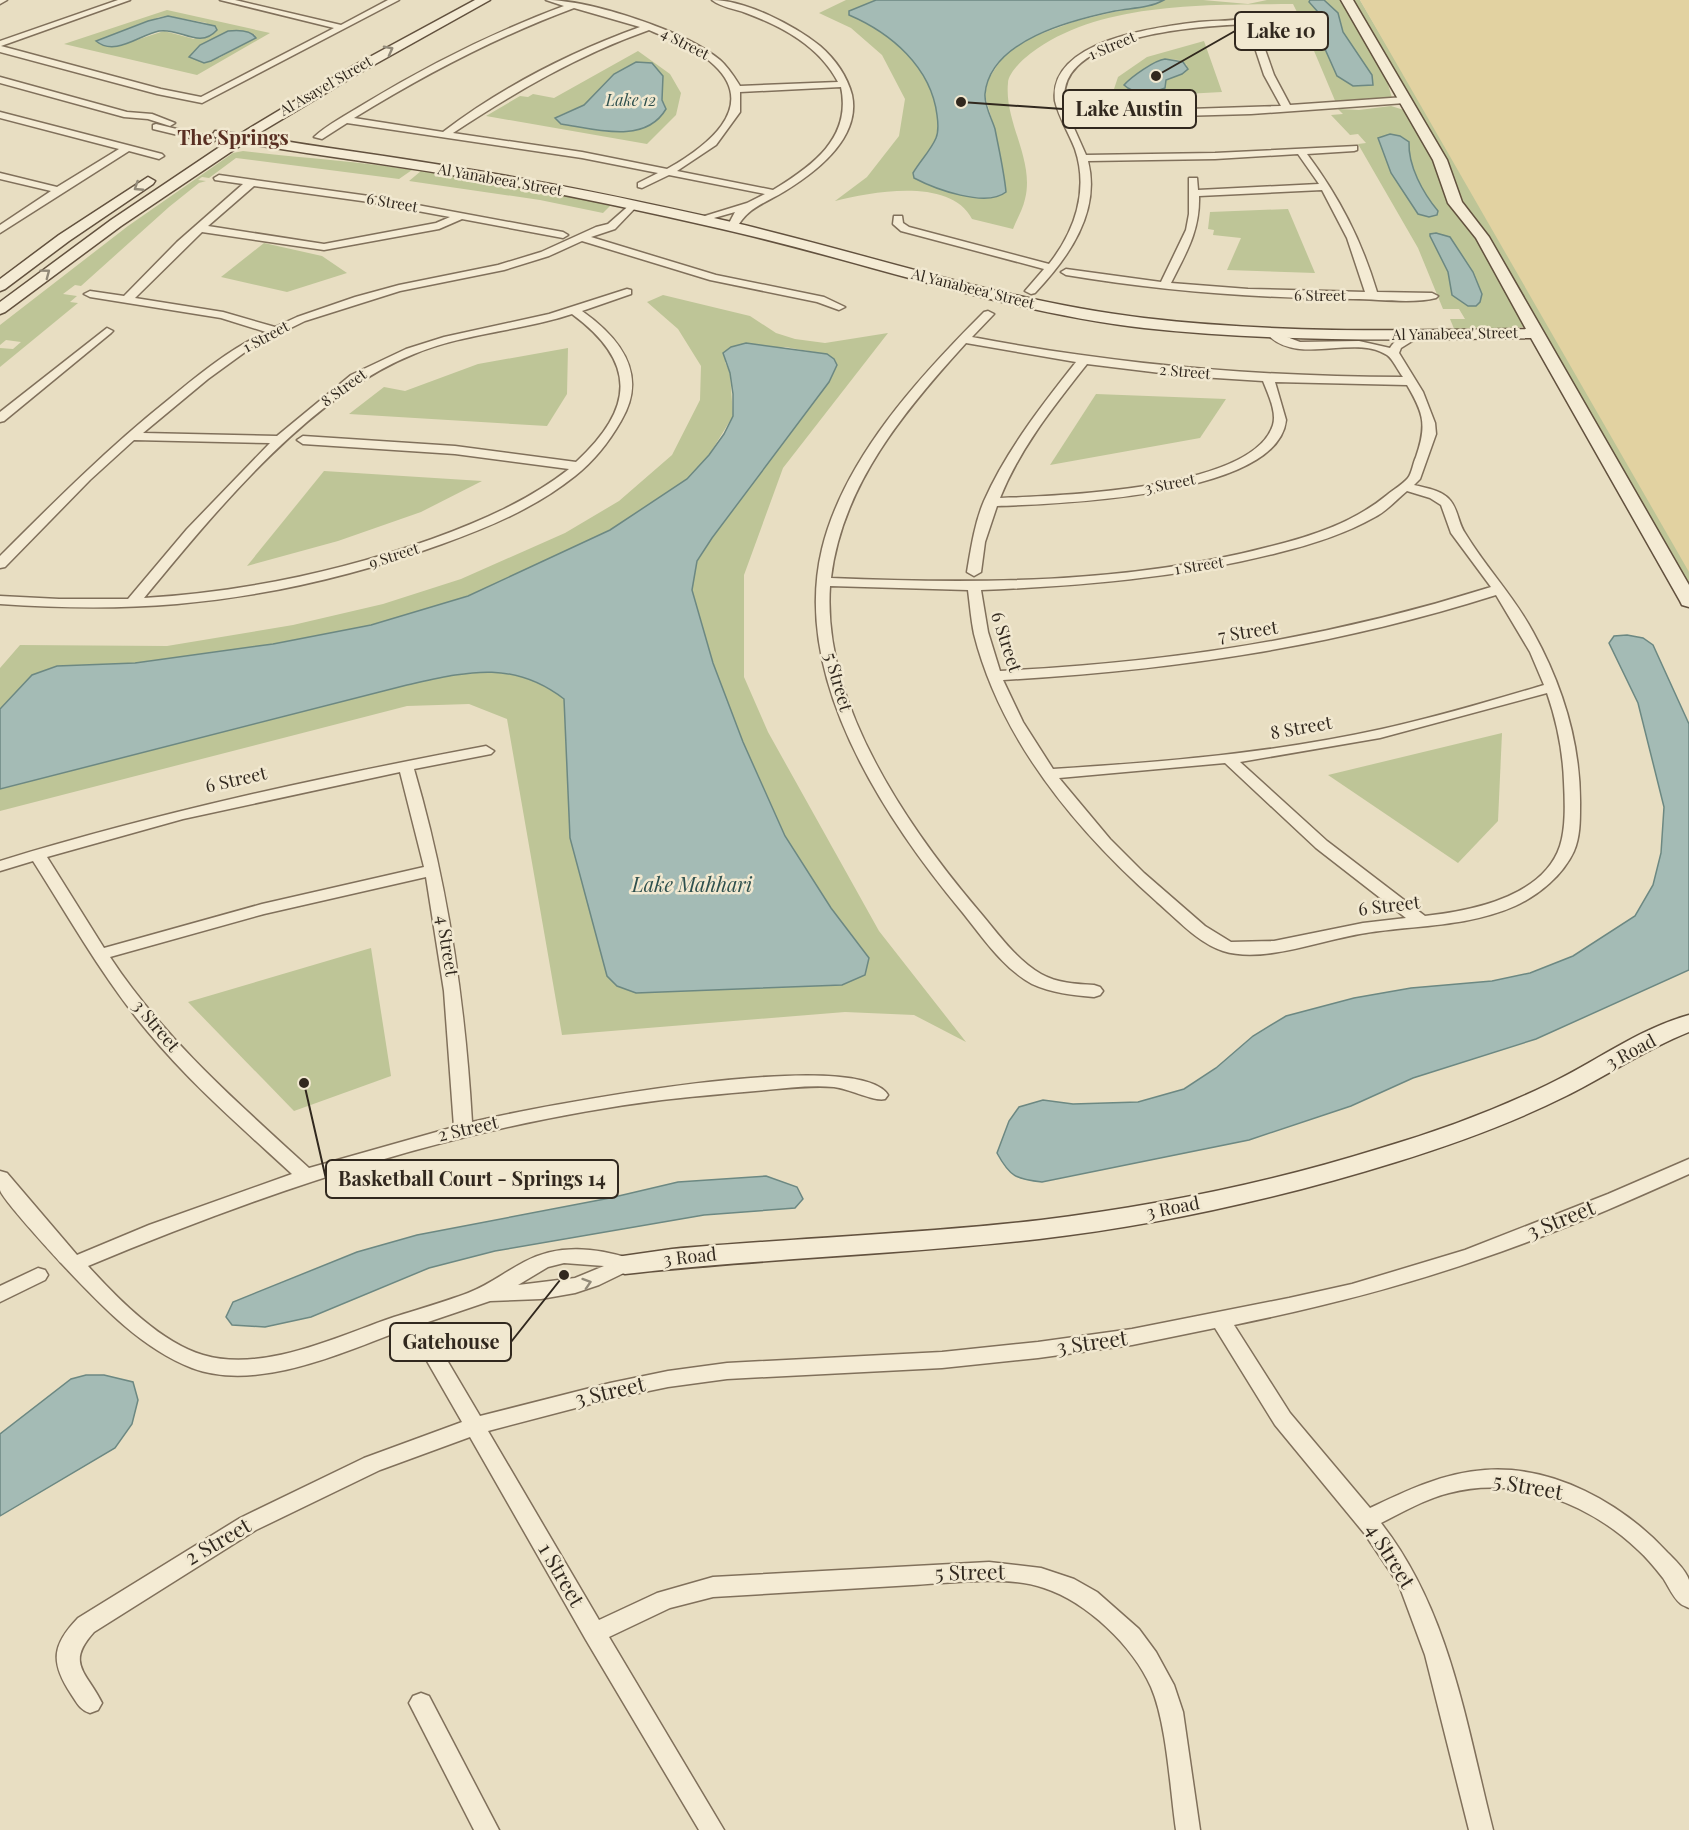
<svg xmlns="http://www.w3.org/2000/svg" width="1689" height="1830" viewBox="0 0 1689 1830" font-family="'Playfair Display',serif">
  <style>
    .green { fill: #bec597; fill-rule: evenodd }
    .sand { fill: #e2d2a1 }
    .water { fill: #a4bbb5; stroke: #6c8882; stroke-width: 1.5 }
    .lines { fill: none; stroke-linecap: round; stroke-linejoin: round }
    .street-casing { stroke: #80705b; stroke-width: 3 }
    .secondary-casing { stroke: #62513e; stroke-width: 3 }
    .street { fill: #f4ebd4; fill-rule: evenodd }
    .secondary { fill: #f4ebd4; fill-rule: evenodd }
    .oneway { stroke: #928a79 }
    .labels { text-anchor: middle; stroke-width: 5; stroke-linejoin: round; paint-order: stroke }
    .far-street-label { font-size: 15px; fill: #31281e; stroke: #f1e8d0 }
    .far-water-label { font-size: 16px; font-style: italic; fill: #2e504e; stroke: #f1e8d0 }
    .street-label { font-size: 18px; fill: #31281e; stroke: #f1e8d0 }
    .far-district-label { font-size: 20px; font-weight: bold; fill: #592f22; stroke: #f1e8d0 }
    .water-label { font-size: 20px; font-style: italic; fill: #2e504e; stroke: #f1e8d0 }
    .near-street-label { font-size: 21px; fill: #31281e; stroke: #f1e8d0 }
    .leader { fill: none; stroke: #31281e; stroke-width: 2 }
    .callout-dot { fill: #31281e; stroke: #f1e8d0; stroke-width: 2 }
    .callout { fill: #f1e8d0; stroke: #31281e; stroke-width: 2 }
    .callout-label { font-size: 20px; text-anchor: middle; font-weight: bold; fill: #31281e }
  </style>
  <rect width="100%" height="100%" fill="#e8dec2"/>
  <!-- green -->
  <g class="green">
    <path d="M846 0H876L857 8 849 15C891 33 931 67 937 115 938 121 939 131 936 138 931 150 920 161 913 172L914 178 937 188 977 198 1006 192 995 130 985 96 988 80 1000 61 1012 49 1035 36 1076 21 1164 0H1203L1248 4 1267 0H1342L1385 74 1392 98 1354 100 1336 103 1301 20 1309 19 1307 14H1298L1293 4C1210 5 1093 0 1025 58 1019 63 1008 75 1008 83 1004 122 1035 160 1025 199 1023 209 1017 219 1013 229L972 219C950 177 872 192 835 201L867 177 899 136 905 99 882 55 851 28 819 13Z"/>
    <polygon points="1347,0 1360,0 1689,560 1689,601"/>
    <path d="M167 10 270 33 197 75 64 44ZM168 16 207 23 194 39 164 31 115 47 99 44 159 17ZM228 31 254 34 256 37 219 58 192 53 200 45Z"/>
    <path d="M1204 41 1222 92 1111 98 1118 77 1147 57ZM1165 59 1179 60 1187 65 1166 80V86C1155 93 1141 93 1128 89L1126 82C1140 74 1149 62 1165 59Z"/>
    <path d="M638 51 670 74 681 93 676 115 647 144 486 116 520 96 528 97 533 94 554 98ZM636 62 662 82V100L665 105 609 132 561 124 558 116 584 105 614 74Z"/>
    <polygon points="1391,106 1404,110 1434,161 1448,200 1480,242 1524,324 1523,327 1455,331 1450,319 1465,319 1459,309 1443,309 1418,248 1358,144 1366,143 1358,134 1350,135 1331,115 1343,114 1338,109 1359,110"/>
    <path d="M243 151C299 158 356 161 412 170L399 179 236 158 209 178 202 177 198 180 206 181 199 183 169 207 81 286 75 285 63 294 77 296 70 302 78 303 0 367V348L13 349 21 342 6 340 0 345V325L128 226 233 153Z"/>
    <polygon points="421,171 508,184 611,205 603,213 540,200 409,181"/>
    <polygon points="1288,209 1315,273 1227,270 1241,238 1213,235 1214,230 1208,229 1210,212"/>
    <polygon points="264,243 322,256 347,273 287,292 221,277"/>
    <path d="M663 295 750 316 776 333 795 339 825 343 888 333 783 468 744 575V677L768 732 879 931 966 1042 914 1015 845 1012 562 1035 507 719 469 704 407 706 0 811V789L407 685C467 672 511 659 564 699L570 838 584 883 869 958 831 908 785 836 743 742 713 663 692 590 697 561 712 538 829 382 837 365 826 354 785 347 725 362 730 373 733 416 709 455 687 479 654 503 610 530 553 559 468 596 371 625 273 644 135 663 57 666 32 675 0 709V668L20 645 167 646 293 625 383 604 461 579 565 533 619 501 672 455 700 400 701 366 678 329 647 302Z"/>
    <polygon points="568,348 567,394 547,426 349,414 384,387 405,391 478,364"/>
    <polygon points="1096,394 1226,399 1200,438 1050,465"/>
    <polygon points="324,471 482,481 421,512 338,541 247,566"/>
    <polygon points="1502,733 1498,821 1458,863 1328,775"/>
    <polygon points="371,948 391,1076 294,1111 188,1002"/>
  </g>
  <!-- sand -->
  <polygon class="sand" points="1360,0 1689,0 1689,572"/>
  <!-- water -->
  <g class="water">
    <path d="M876 0H1164C1150 8 1131 8 1115 11 1072 20 990 40 985 94 984 105 992 119 995 129 999 150 1004 171 1006 192 986 208 935 189 914 178L913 173C920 161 931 150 936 138 939 131 938 122 937 115 931 67 891 33 849 15V11Z"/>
    <polygon points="1310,0 1324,0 1338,13 1343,32 1372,75 1373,85 1353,86 1337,76 1317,31 1318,12 1309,2"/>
    <path d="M168 16 215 26 217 30C199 50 180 27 159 31 139 35 115 57 96 41L148 21Z"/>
    <path d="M228 31C237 30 251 30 256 38L211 61 204 63 189 57 200 45Z"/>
    <path d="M1165 59 1183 62 1188 69 1182 74 1166 80 1165 88C1153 93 1134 95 1124 85 1131 77 1155 60 1165 59Z"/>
    <path d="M636 62 652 63 663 76 662 100 666 109C645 145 594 129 561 124L555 118 584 105 614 74Z"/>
    <path d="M1390 134 1400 136 1409 142C1408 166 1423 193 1438 211L1437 215 1429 217 1418 214 1391 173 1378 138Z"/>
    <polygon points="1436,233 1450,237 1473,272 1482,294 1480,302 1476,306 1468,306 1452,295 1448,272 1430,236 1430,234"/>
    <path d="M746 343 827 354 834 359 837 365 829 382 712 538 697 561 692 590 713 663 743 742 785 836 831 908 869 958 865 975 842 985 636 993 617 986 607 976 570 838 564 699C512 659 466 672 407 685L0 789V709L32 675 57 666 135 663 273 644 371 625 468 596 610 530 687 479 709 455 724 434 733 416V394L730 373 723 353 731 347Z"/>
    <path d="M1627 635 1643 638 1653 645 1689 724V970L1536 1039 1413 1078 1351 1106 1249 1140 1042 1182C1016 1179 1010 1177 997 1153L1009 1121 1019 1107 1043 1100 1073 1104 1138 1102 1184 1089 1216 1068 1253 1036 1286 1016 1354 998 1411 988 1492 981 1530 973 1573 956 1635 916 1653 885 1661 853 1664 807 1638 703 1609 643 1614 636Z"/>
    <polygon points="766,1176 797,1187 803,1199 795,1208 704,1215 495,1251 429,1268 311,1317 265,1327 232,1325 226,1317 233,1302 357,1252 417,1235 610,1198 678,1182"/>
    <polygon points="86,1375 104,1375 133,1382 138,1400 132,1424 115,1448 0,1516 0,1434 71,1379"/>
  </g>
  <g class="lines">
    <defs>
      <g id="street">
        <polygon points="0,0 7,0 0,4"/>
        <polygon points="118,0 130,0 1,46 161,89 201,97 334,28 220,0 235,0 341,25 388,0 399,0 202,103 157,94 0,52 0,41"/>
        <path d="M546 0C590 0 686 31 720 60 728 67 735 78 740 86L838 82C819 46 783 27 746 13 735 9 721 7 712 0 745 0 794 25 820 46 835 59 847 76 852 95 861 138 816 172 785 191 764 204 748 207 736 229L732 230 727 227 735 212 700 222 695 219 747 203 765 194 669 175 642 188 638 187V183L658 173 582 158 347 123 322 139 314 137C328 124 348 114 364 104 428 65 494 32 564 6ZM574 8 640 27C571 52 502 87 443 132L354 118C424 75 496 37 574 8ZM649 30C670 39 697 48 714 65 760 108 704 148 667 169L582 152 453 133C515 92 578 55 649 30ZM841 87C852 138 812 166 773 190L677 171 716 145 740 112V92Z"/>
        <path d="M1250 17H1295L1299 20 1295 23 1256 24 1274 75 1290 105 1405 97 1410 100 1405 103 1251 114 1070 119 1086 155 1215 153 1357 146V150L1354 151 1307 154C1339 197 1361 239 1377 292L1432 293 1438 296 1436 298C1412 304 1378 299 1353 299 1257 298 1161 291 1066 275L1061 272 1066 269 1161 282 1186 230 1189 214V178H1197L1198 190 1319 184 1298 154 1215 159 1088 161C1101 213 1068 258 1035 293L1031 294 1025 291 1044 269 901 231 893 224 894 216H902L903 223 909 227 1049 264C1075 231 1089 190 1075 149 1069 133 1059 118 1055 101 1048 40 1157 27 1199 22 1216 20 1235 22 1250 17ZM1247 24 1264 75 1281 106 1068 113C1039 35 1200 26 1247 24ZM1322 190 1347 238 1365 292 1248 289 1171 283C1186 253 1200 231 1199 196Z"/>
        <polygon points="0,77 127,112 152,114 175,123 170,126 148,119 124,117 0,83"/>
        <polygon points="0,112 162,154 164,156 159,159 129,151 0,233 0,225 51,191 0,179 0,173 57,187 119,149 0,118"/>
        <polygon points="156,124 214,138 216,140 211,143 153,129 153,125"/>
        <path d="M219 175 369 196 563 232 568 235 563 238 462 219 439 229 324 250 202 232 135 298 223 312 275 327 297 317 355 297 399 285 498 265 541 252 596 227 608 224 633 202 638 205 615 229 591 237 716 275 824 297 845 307 839 310 817 302 710 280 582 241 549 256 504 270 400 291 305 321 252 347 208 379 143 433 277 436 351 375 406 349 444 337 549 314 627 289 631 290V294L582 311C620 338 649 374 621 421 609 442 594 461 575 476 535 508 489 527 442 544 357 575 267 596 177 604 118 609 59 608 0 604V596L59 599H128L187 529 270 443 134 440 90 480 5 567 0 568V556C54 502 108 448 168 400 199 374 230 349 266 332L221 318 90 297 84 294 90 291 124 296 177 242 243 184 215 180 214 178ZM254 186 369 202 450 217 436 223 324 244 208 226ZM572 314C637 362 635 408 576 462L455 446 303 436 297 440 303 444 455 454 569 469C528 501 481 521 432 539 339 572 242 592 144 598 215 512 309 396 414 354 464 333 521 331 572 314Z"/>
        <path d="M988 311 994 314 972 337C1114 364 1257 377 1403 377 1398 371 1393 359 1387 355 1354 334 1299 366 1268 335L1274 332 1300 342 1359 341 1390 348C1394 340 1408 332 1417 334V338L1401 348 1399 353 1423 392 1435 423 1436 434 1420 479 1414 485C1426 488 1441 490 1449 499 1458 508 1458 523 1465 533 1486 568 1514 596 1533 632 1563 686 1581 745 1580 807 1580 821 1580 837 1574 851 1563 875 1539 895 1515 906 1468 927 1416 925 1366 933 1324 939 1264 964 1223 951 1198 943 1177 919 1157 902 1076 830 1001 741 974 634 971 620 970 605 968 590L830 586C822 702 906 825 978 910 997 932 1015 959 1041 974 1057 983 1076 984 1094 985L1100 987 1103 991 1100 995 1094 997C1073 995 1051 993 1032 984 1003 968 983 938 963 913 884 818 791 678 822 549 844 458 920 376 984 312ZM966 343 1076 362C1042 405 1006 451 984 501 975 522 971 548 967 572L974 576 981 572 985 542 997 506C1055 504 1278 497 1286 420L1275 382 1407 385C1424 414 1427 425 1416 457 1413 463 1412 473 1408 478 1403 484 1393 490 1387 495 1353 523 1310 537 1268 547 1126 584 977 584 831 578 842 485 905 410 966 343ZM1087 364 1185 376 1263 381C1268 394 1277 412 1273 425 1253 490 1057 496 1000 498 1020 448 1054 406 1087 364ZM1407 491 1430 498 1441 505 1451 533 1491 587C1326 639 1173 662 1000 671L988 632 981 590C1081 586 1180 578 1277 553 1310 545 1345 534 1375 517 1387 511 1397 499 1407 491ZM1496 595 1530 652 1544 685C1490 701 1437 717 1382 729 1274 753 1163 762 1053 769L1023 722 1003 680C1175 670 1332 647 1496 595ZM1547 693C1557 722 1563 752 1564 782 1565 803 1566 827 1560 846 1543 897 1471 911 1425 916L1327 841 1240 762 1380 738ZM1225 763 1316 848 1406 918 1363 923 1274 941 1231 942 1205 926 1144 873 1110 839 1059 778Z"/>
        <polygon points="107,328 113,331 111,333 4,421 0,422 0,412"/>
        <path d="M486 746 494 751 491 754 414 769C448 885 465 1001 472 1122 530 1108 857 1044 888 1095L885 1099C875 1102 850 1089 834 1087 811 1085 788 1088 766 1090 731 1093 696 1096 662 1100 462 1125 273 1189 88 1266 117 1298 161 1343 203 1355 264 1373 338 1336 394 1317 419 1309 444 1302 468 1293 489 1285 505 1272 524 1262 559 1243 596 1248 632 1259L635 1264 632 1269 599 1285 575 1293 541 1299 490 1301 425 1323 480 1416 610 1383 668 1371 727 1363 942 1352 1038 1342 1132 1329 1289 1298 1352 1284 1465 1250 1608 1194 1689 1159V1174C1620 1205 1549 1236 1477 1260 1397 1288 1316 1308 1234 1325L1290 1413 1370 1508C1408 1490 1443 1473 1485 1470 1553 1465 1622 1503 1667 1552 1674 1559 1686 1570 1689 1580 1689 1588 1689 1600 1689 1608 1687 1607 1682 1605 1681 1604 1673 1598 1668 1585 1663 1578 1655 1568 1647 1558 1638 1550 1589 1503 1516 1475 1449 1493 1425 1499 1403 1512 1381 1523 1450 1611 1466 1724 1493 1830H1469L1425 1655 1399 1585 1364 1533 1275 1425 1215 1328 1132 1345 1038 1358 942 1368 727 1379 668 1387 610 1399 488 1431 599 1620 657 1593 713 1577 989 1562 1041 1568 1074 1579 1097 1592 1139 1629 1156 1652 1174 1685 1183 1712 1200 1830H1176C1170 1789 1167 1724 1151 1687 1133 1646 1087 1602 1044 1588 1006 1575 952 1583 913 1585 846 1589 780 1593 713 1597L670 1608 609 1637 724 1830H699L586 1640 470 1437 380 1470 256 1530 94 1632C65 1664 87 1672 102 1703L98 1710 90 1713C80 1710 77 1703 71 1694 50 1662 52 1645 78 1618L240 1518 364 1458 462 1422 408 1328C346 1351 258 1393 192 1368 140 1348 99 1303 61 1263 52 1253 2 1199 0 1190 0 1184 0 1177 0 1171L7 1173 77 1255 149 1225 292 1174C242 1128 191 1084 148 1032 104 980 70 919 33 861L0 871V861C159 812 322 777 486 746ZM400 772 424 867 262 904 104 948 47 857 183 819ZM426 877 444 991 454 1127 309 1168C237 1102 164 1039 110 957L264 914ZM564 1263 604 1266 575 1278 518 1285 548 1267Z"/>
        <polygon points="38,1268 45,1270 48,1275 45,1280 0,1302 0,1286"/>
        <polygon points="421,1693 429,1696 499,1830 474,1830 409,1703 413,1696"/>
      </g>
      <g id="secondary">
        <path d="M475 0H490L361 72 254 136C322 148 391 156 459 168 549 182 638 201 727 221 866 253 1001 301 1144 318 1271 333 1399 331 1526 329L1476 238 1448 203 1433 160 1341 0H1353L1447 160 1462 202 1489 237 1689 585V607L1682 605 1680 601 1531 338C1402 340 1273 342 1144 328 1000 311 863 261 722 229 635 209 547 190 458 176 387 164 315 155 244 143L121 226 5 312 0 314V302L111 220 230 140 215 137 213 134 215 131 240 134 353 66Z"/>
        <polygon points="148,177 155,181 153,184 69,241 5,289 0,291 0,279 59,235"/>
        <path d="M1689 1015V1032C1646 1049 1608 1075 1566 1096 1512 1123 1454 1144 1396 1162 1280 1198 1160 1225 1039 1239 901 1255 763 1258 625 1274L616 1271 612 1264 616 1257 672 1249C795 1238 919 1234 1041 1220 1155 1206 1269 1183 1378 1149 1436 1132 1493 1111 1547 1085 1594 1063 1638 1029 1689 1015Z"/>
      </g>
    </defs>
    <!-- street casing -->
    <use href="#street" class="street-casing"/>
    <!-- secondary casing -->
    <use href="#secondary" class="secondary-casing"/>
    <!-- street -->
    <use href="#street" class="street"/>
    <!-- secondary -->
    <use href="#secondary" class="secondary"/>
  </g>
  <!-- one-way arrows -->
  <defs><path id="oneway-chevron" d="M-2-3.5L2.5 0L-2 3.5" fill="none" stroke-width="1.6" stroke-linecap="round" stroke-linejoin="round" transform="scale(1.5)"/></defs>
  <g class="oneway">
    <use href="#oneway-chevron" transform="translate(389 50) rotate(-28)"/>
    <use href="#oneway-chevron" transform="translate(138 187) rotate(147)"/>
    <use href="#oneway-chevron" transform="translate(46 273) rotate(-37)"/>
    <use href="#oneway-chevron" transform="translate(587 1283) rotate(-18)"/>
  </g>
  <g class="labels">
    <!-- far-street labels -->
    <g class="far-street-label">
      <text transform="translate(685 44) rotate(27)" y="5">4 Street</text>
      <text transform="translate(1112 46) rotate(-23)" y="5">1 Street</text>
      <text transform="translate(326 86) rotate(-30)" y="5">Al Asayel Street</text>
      <text transform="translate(500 180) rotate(10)" y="5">Al Yanabeea' Street</text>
      <text transform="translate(392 203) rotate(10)" y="5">6 Street</text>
      <text transform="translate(973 289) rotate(14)" y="5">Al Yanabeea' Street</text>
      <text x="1320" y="301">6 Street</text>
      <text transform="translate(1455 334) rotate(-1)" y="5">Al Yanabeea' Street</text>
      <text transform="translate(266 337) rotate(-28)" y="5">1 Street</text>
      <text transform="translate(1185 372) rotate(5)" y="5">2 Street</text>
      <text transform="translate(344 388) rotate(-36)" y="5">8 Street</text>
      <text transform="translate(1170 484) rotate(-11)" y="5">3 Street</text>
      <text transform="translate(394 556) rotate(-18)" y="5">9 Street</text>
      <text transform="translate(1199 566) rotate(-9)" y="5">1 Street</text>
    </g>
    <!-- far-water labels -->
    <g class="far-water-label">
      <text x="631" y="106">Lake 12</text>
    </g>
    <!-- street labels -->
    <g class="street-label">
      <text transform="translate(1248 632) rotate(-9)" y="6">7 Street</text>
      <text transform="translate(1006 642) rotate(72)" y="6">6 Street</text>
      <text transform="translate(838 682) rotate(74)" y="6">5 Street</text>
      <text transform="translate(1301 728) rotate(-10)" y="6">8 Street</text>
      <text transform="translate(236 780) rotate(-13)" y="6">6 Street</text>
      <text transform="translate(1389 906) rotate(-7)" y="6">6 Street</text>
      <text transform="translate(447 946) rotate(81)" y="6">4 Street</text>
      <text transform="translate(156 1026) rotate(50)" y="6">3 Street</text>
      <text transform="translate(1631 1052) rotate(-28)" y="6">3 Road</text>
      <text transform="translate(468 1129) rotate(-13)" y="6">2 Street</text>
      <text transform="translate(1173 1208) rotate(-11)" y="6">3 Road</text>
      <text transform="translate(690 1257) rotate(-6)" y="6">3 Road</text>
    </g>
    <!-- far-district labels -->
    <g class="far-district-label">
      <text x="233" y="145">The Springs</text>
    </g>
    <!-- water labels -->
    <g class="water-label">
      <text x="692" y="892">Lake Mahhari</text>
    </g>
    <!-- near-street labels -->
    <g class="near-street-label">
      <text transform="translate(1561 1220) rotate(-22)" y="7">3 Street</text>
      <text transform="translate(1092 1343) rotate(-8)" y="7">3 Street</text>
      <text transform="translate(610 1392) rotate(-13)" y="7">3 Street</text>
      <text transform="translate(1528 1487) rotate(10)" y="7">5 Street</text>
      <text transform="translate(218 1542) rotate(-30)" y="7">2 Street</text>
      <text transform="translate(1390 1556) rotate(58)" y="7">4 Street</text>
      <text transform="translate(970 1573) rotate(-1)" y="7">5 Street</text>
      <text transform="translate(561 1575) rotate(60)" y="7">1 Street</text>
    </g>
  </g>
  <!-- callouts -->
  <path class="leader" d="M1156 76L1235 31M961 102L1063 109M304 1083L326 1179M564 1275L511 1342"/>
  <g class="callout-dot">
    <circle cx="1156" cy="76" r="6"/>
    <circle cx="961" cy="102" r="6"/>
    <circle cx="304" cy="1083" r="6"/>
    <circle cx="564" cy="1275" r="6"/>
  </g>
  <g class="callout">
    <rect x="1235" y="12" width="93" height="38" rx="6"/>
    <rect x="1063" y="90" width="133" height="38" rx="6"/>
    <rect x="326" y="1160" width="292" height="38" rx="6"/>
    <rect x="390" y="1323" width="121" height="38" rx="6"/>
  </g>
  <g class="callout-label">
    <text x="1281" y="38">Lake 10</text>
    <text x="1129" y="116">Lake Austin</text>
    <text x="472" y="1186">Basketball Court - Springs 14</text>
    <text x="451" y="1349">Gatehouse</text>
  </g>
</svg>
